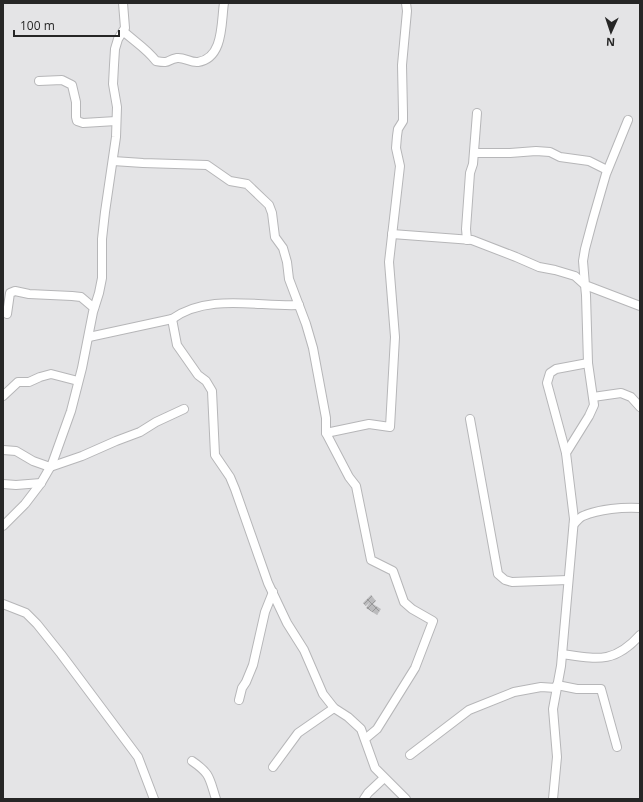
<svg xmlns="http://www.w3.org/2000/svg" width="643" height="802" viewBox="0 0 643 802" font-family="'Open Sans',sans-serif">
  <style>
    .building { fill: url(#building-cross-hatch) }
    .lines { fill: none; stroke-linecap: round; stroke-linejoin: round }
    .minor-casing { stroke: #b6b6b8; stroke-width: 10 }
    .minor { stroke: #fff; stroke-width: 8 }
  </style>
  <defs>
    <pattern id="building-cross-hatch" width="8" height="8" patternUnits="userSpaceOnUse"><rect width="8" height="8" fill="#bbbbbd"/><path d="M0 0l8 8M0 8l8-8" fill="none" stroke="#989899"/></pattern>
  </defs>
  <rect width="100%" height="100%" fill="#e4e4e6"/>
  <!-- building -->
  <polygon class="building" points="371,595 376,601 373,604 381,609 377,615 366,608 370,602 366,606 363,603"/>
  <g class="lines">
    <defs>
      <g id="minor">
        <path d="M123 31C134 41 147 49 156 61 171 64 166 60 177 58 184 57 191 63 198 62 224 58 221 22 224 3"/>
        <polyline points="39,81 62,80 72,85 76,102 76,117 77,121 83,123 116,121"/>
        <polyline points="628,120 606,174 593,219 585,249 583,261 585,285 640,306"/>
        <polyline points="474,153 510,153 536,151 550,152 560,157 589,161 607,170"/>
        <polyline points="113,161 143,163 207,165 230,181 247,184 269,205 272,213 275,237 283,248 287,262 289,279 306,324 313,348 326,418 326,433 349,477 356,486 371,560 393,571 404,602 412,609 433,621 415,668 377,729 365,739"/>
        <polyline points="392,234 472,240 516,257 539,267 555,270 575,276 585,285 586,295 588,363 594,405 589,416 566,453 574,519 561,666 553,709 557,757 553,799"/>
        <polyline points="467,240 466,229 470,173 473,164 477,113"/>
        <polyline points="7,314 10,293 15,291 29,294 72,296 81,297 94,308"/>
        <polyline points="172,319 177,345 198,375 206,381 212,391 215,455 230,477 235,489 268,583 287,623 304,650 323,694 334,708 348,717 361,729 375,768 406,799"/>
        <path d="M89 337 172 319C208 293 258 307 299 305"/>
        <polyline points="3,396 18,382 29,382 40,377 51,374 78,381"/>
        <polyline points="593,397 621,393 631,397 640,407"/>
        <polyline points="470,419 498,574 505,580 512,582 568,580"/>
        <polyline points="326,433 369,424 390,427 395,337 389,262 400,166 396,148 397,136 398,129 403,121 403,113 402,65 407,11 406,3"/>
        <polyline points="3,450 16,451 33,461 50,467 82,456 116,441 140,432 156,422 184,409"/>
        <polyline points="566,453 547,383 550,373 556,369 588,363"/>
        <polyline points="3,484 16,485 41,483"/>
        <path d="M574 524C577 521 580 517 583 516 599 509 623 507 640 508"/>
        <polyline points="3,526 25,504 41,483 52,464 71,411 82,368 93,312 99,293 102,278 102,239 105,212 116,137 117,107 113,84 114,65 115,49 118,39 125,28 123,3"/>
        <polyline points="3,604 26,613 37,624 61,654 138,757 154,799"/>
        <path d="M562 654C597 659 614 664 640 635"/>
        <polyline points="557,685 577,689 601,689 617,747"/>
        <polyline points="239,700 242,688 246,682 253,665 265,612 273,592"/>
        <polyline points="410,755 469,710 514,692 541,687 556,688"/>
        <path d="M192 761C211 774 209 778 216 799"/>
        <polyline points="273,767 298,733 334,708"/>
        <polyline points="364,799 368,793 384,778"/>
      </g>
    </defs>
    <!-- minor casing -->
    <use href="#minor" class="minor-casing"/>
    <!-- minor -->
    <use href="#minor" class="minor"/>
  </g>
  <!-- border -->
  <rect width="643" height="802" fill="none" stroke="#262626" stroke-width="8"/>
  <!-- north arrow -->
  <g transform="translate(611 32) rotate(183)" stroke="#e4e4e6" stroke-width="3" paint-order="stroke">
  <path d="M0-3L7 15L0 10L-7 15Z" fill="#262626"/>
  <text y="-6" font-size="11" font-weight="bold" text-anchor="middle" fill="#262626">N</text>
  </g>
  <!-- scale -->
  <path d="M14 30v6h105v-6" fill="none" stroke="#262626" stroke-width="2"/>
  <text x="20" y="30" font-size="12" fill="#262626" stroke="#e4e4e6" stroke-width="3" paint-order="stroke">100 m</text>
</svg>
